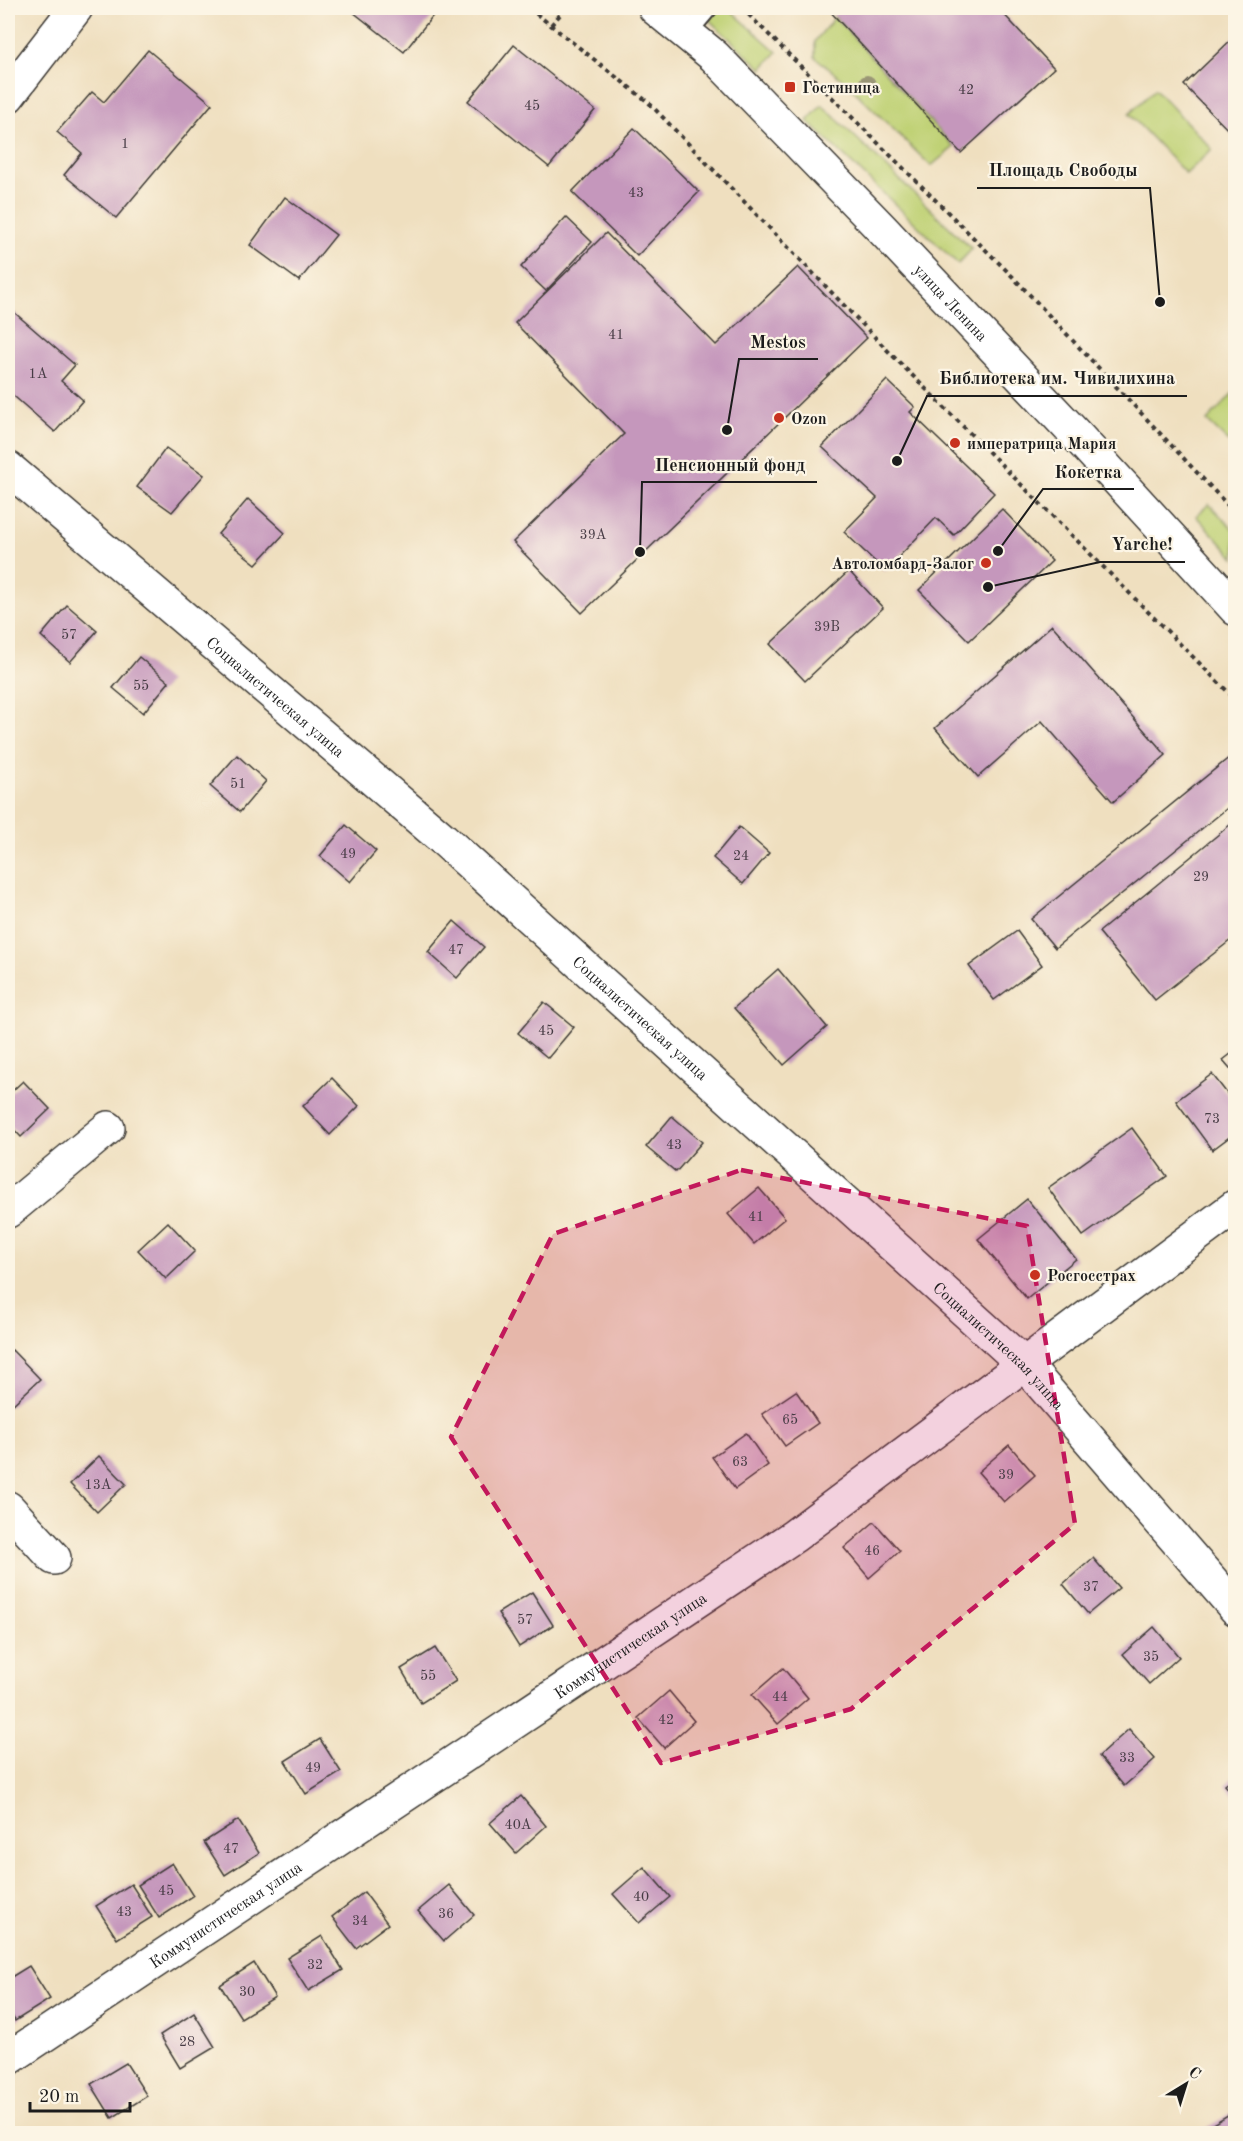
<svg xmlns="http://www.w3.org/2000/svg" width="1243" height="2141" viewBox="0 0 1243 2141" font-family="'Old Standard TT',serif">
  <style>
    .green { fill: #bfd174; stroke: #6e7648; stroke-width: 1.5 }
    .building { fill: #c597bc }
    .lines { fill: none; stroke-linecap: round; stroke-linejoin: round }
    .service-casing { stroke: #3c3934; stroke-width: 20 }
    .minor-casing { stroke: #3c3934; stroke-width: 36 }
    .secondary-casing { stroke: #3c3934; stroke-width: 36 }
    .path { stroke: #3c3934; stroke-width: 4; stroke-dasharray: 4.5 4.5; stroke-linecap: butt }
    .service { stroke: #fff; stroke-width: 16 }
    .minor { stroke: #fff; stroke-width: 33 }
    .secondary { stroke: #fff; stroke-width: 33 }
    .tree { fill: #9a9676 }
    .marked { fill: #c2185b; fill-opacity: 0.2; stroke: #c2185b; stroke-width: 4.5; stroke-dasharray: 12 8; stroke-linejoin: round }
    .poi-dot { fill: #c8321e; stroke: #fcf5e5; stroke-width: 2 }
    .labels { text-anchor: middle; stroke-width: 4.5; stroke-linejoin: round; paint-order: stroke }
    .number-label { font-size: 14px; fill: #463b44 }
    .poi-label { font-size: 16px; font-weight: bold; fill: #1c1c1c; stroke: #fcf5e5; text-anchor: start }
    .street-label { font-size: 16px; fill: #1c1c1c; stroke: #fcf5e5 }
    .leader { fill: none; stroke: #1c1c1c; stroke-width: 2 }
    .callout-dot { fill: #1c1c1c; stroke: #fcf5e5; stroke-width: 2 }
    .callout-label { font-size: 18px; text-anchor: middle; font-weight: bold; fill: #1c1c1c; stroke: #fcf5e5; stroke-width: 4.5; stroke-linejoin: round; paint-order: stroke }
  </style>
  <rect width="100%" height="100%" fill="#fcf5e5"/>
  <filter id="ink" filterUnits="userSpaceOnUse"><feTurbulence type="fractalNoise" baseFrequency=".0167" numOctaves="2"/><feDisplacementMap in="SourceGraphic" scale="12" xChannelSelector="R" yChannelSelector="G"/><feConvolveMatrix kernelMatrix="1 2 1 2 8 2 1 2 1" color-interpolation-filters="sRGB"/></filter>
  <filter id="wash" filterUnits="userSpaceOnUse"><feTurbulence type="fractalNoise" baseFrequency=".008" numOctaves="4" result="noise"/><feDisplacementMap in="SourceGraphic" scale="24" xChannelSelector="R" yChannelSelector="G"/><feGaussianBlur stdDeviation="1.35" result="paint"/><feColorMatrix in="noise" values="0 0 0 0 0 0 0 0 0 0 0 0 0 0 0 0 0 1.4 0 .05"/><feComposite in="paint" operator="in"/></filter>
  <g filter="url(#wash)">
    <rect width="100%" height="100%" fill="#efdfbf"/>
    <!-- green -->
    <g class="green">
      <polygon points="720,8 728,8 777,52 762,69 709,20"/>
      <polygon points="835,17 954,147 931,166 845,82 815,57 815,41"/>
      <polygon points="1155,89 1212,149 1186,174 1129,114"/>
      <polygon points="822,105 972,249 958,264 807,121"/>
      <polygon points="1233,393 1235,395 1235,435 1229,442 1207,421"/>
      <polygon points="1209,504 1235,531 1235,558 1196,516"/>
    </g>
    <g id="blocks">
      <!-- building -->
      <g class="building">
        <polygon points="348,8 439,8 404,52"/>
        <polygon points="827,8 998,8 1054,68 961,153"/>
        <polygon points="1236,35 1236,138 1184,85"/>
        <polygon points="514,45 595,110 549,167 468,101"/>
        <polygon points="148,50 212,104 116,218 64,175 82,153 57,132 92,92 104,102"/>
        <polygon points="634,128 699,192 637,256 572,192"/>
        <polygon points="285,197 336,235 299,281 250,245"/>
        <polygon points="566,217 592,242 546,291 521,267"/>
        <polygon points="606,233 716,345 798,267 867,338 582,613 513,542 624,434 515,323"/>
        <polygon points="8,307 75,365 61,381 83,400 55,432 8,391"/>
        <polygon points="887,380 915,407 910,412 994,493 954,535 936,518 885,571 844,532 877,498 822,447"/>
        <polygon points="166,448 204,475 172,512 137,487"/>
        <polygon points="248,499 285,533 256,564 218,534"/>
        <polygon points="1002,509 1052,561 969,641 919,590"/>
        <polygon points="849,571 883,608 805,681 770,644"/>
        <polygon points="67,605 97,631 70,662 41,636"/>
        <polygon points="1052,625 1166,755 1113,802 1042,721 978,777 935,728"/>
        <polygon points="139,657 169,682 143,713 113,688"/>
        <polygon points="1236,752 1236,801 1055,948 1031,919"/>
        <polygon points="237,755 266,781 240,812 210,786"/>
        <polygon points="1236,820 1236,936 1155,1000 1099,932"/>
        <polygon points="346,825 376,851 350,882 320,856"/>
        <polygon points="739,827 769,853 743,884 713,858"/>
        <polygon points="454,921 484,947 457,978 428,952"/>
        <polygon points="1017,931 1042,965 994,1000 969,966"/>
        <polygon points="778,969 827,1027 784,1065 734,1008"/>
        <polygon points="544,1002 574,1027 548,1058 518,1033"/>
        <polygon points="1236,1050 1236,1075 1223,1060"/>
        <polygon points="1212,1074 1236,1105 1236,1132 1212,1150 1176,1101"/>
        <polygon points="332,1078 359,1106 330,1135 303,1106"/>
        <polygon points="23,1081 50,1109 21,1137 8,1123 8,1095"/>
        <polygon points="672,1116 702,1142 676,1172 646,1147"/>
        <polygon points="1132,1128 1167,1176 1083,1236 1048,1188"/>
        <polygon points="759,1188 785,1218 754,1244 728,1214"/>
        <polygon points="1027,1199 1076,1259 1027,1299 978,1239"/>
        <polygon points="168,1222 195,1251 166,1279 138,1250"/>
        <polygon points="12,1350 40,1379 10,1407 8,1404 8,1355"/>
        <polygon points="796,1391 818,1423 785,1446 762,1414"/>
        <polygon points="746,1433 768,1465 735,1489 712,1457"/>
        <polygon points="1009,1445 1035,1475 1004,1502 978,1472"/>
        <polygon points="99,1456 126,1484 97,1512 70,1484"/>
        <polygon points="874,1522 900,1551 869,1578 844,1548"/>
        <polygon points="1093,1558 1119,1588 1088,1614 1063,1584"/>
        <polygon points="532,1592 553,1625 519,1647 498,1613"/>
        <polygon points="1154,1627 1179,1657 1149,1684 1123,1654"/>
        <polygon points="435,1648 456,1681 421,1703 401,1669"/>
        <polygon points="783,1668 808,1698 778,1724 752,1695"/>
        <polygon points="669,1691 694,1721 664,1748 638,1718"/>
        <polygon points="1129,1729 1155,1759 1124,1786 1099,1756"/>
        <polygon points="320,1739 341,1772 306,1794 285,1761"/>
        <polygon points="1236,1776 1236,1798 1225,1785"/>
        <polygon points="521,1796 546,1826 516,1853 490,1823"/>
        <polygon points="238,1820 259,1853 225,1875 204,1842"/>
        <polygon points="172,1863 193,1896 159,1918 138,1885"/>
        <polygon points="644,1867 670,1897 639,1923 613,1894"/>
        <polygon points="131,1884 152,1917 117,1939 96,1906"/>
        <polygon points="449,1885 474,1915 444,1941 418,1911"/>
        <polygon points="364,1892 388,1924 356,1948 332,1917"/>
        <polygon points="322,1936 343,1970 308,1991 287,1958"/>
        <polygon points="254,1963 275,1997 241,2018 220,1985"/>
        <polygon points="29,1966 50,1999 15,2021 8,2008 8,1979"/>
        <polygon points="194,2013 215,2047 180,2068 160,2035"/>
        <polygon points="126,2063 147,2096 112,2118 91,2084"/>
        <polygon points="1236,2110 1236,2134 1202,2134 1201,2131"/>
      </g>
    </g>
  </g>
  <g filter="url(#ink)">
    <use href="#blocks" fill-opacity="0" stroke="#3c3934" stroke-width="1.5"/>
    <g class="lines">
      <defs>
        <polyline id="service" points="687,34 709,8"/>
        <g id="minor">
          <polyline points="8,96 76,8"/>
          <path id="s1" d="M8 468 443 839 1025 1365 1236 1609"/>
          <polyline points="8,1211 108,1128"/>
          <polyline points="8,1508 54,1558"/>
          <path id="s2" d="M8 2059 794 1536 1236 1206"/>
        </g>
        <g id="secondary">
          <path id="s3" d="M655 8 714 56 882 229 1079 438 1236 609"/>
        </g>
      </defs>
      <!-- service casing -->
      <use href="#service" class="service-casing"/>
      <!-- minor casing -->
      <use href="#minor" class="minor-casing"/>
      <!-- secondary casing -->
      <use href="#secondary" class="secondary-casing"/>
      <!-- path -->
      <g class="path">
        <polyline points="529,8 648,102 892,355 1236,700"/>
        <polyline points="742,8 1013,277 1236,514"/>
        <polyline points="551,25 566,8"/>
      </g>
      <!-- service -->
      <use href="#service" class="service"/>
      <!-- minor -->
      <use href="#minor" class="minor"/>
      <!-- secondary -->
      <use href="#secondary" class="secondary"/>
    </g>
    <!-- trees -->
    <circle class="tree" cx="867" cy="84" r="9"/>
  </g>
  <!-- marked area -->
  <path class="marked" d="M741 1170 1027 1226 1075 1524 851 1709 661 1763 451 1437 553 1234Z"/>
  <!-- markers -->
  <g class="poi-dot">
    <rect x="784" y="81" width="12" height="12" rx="3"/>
    <circle cx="779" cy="418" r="6"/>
    <circle cx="955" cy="443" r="6"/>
    <circle cx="986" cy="563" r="6"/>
    <circle cx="1035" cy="1275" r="6"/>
  </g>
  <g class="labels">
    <!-- number labels -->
    <g class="number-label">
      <text x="966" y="94">42</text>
      <text x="532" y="110">45</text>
      <text x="125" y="148">1</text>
      <text x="636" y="197">43</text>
      <text x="616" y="339">41</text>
      <text x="38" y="378">1А</text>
      <text x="593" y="539">39А</text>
      <text x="827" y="631">39В</text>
      <text x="69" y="639">57</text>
      <text x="141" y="690">55</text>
      <text x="238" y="788">51</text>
      <text x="348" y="858">49</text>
      <text x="741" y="860">24</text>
      <text x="1201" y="881">29</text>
      <text x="456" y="954">47</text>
      <text x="546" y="1035">45</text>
      <text x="1212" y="1123">73</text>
      <text x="674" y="1149">43</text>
      <text x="756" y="1221">41</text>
      <text x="790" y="1424">65</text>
      <text x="740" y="1466">63</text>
      <text x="1006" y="1479">39</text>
      <text x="98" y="1489">13А</text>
      <text x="872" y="1555">46</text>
      <text x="1091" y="1591">37</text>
      <text x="525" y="1624">57</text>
      <text x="1151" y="1661">35</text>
      <text x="428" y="1680">55</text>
      <text x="780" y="1701">44</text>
      <text x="666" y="1724">42</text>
      <text x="1127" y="1762">33</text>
      <text x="313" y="1772">49</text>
      <text x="518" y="1829">40А</text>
      <text x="231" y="1853">47</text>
      <text x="166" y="1895">45</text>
      <text x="641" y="1901">40</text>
      <text x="124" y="1916">43</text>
      <text x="446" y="1918">36</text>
      <text x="360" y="1925">34</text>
      <text x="315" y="1969">32</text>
      <text x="247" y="1996">30</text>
      <text x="187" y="2046">28</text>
    </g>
    <!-- poi labels -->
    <g class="poi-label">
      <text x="802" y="93">Гостиница</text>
      <text x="791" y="424">Ozon</text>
      <text x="967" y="449">императрица Мария</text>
      <text x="974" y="569" text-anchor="end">Автоломбард-Залог</text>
      <text x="1047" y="1281">Росгосстрах</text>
    </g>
    <!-- street labels -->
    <g class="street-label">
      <text dy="6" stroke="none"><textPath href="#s3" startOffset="418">улица Ленина</textPath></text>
      <text dy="6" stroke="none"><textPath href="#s1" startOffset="352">Социалистическая улица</textPath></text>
      <text dy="6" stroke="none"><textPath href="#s1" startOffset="838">Социалистическая улица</textPath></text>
      <text dy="6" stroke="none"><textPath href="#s1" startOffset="1324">Социалистическая улица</textPath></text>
      <text dy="6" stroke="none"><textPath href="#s2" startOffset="747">Коммунистическая улица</textPath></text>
      <text dy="6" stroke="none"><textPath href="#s2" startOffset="261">Коммунистическая улица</textPath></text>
    </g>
  </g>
  <!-- callouts -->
  <path class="leader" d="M1160 302L1150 188H977M727 430L739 359H818M897 461L927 396H1187M640 552L642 482H817M998 551L1043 489H1134M988 587L1100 562H1185"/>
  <g class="callout-dot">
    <circle cx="1160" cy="302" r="6"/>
    <circle cx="727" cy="430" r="6"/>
    <circle cx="897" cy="461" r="6"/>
    <circle cx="640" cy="552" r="6"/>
    <circle cx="998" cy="551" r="6"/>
    <circle cx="988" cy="587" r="6"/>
  </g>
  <g class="callout-label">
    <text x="1063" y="176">Площадь Свободы</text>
    <text x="778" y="348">Mestos</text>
    <text x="1057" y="384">Библиотека им. Чивилихина</text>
    <text x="730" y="471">Пенсионный фонд</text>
    <text x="1088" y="478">Кокетка</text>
    <text x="1142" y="550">Yarche!</text>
  </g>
  <!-- margin -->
  <rect width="1243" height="2141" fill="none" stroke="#fcf5e5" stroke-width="30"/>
  <!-- north arrow -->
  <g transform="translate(1186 2084) rotate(38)" stroke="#fcf5e5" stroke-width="4.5" paint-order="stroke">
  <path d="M0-4.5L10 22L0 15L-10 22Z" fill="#1c1c1c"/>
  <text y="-9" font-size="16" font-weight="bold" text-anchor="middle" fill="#1c1c1c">С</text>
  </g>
  <!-- scale -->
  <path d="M30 2102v9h100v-9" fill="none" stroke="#1c1c1c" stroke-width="3"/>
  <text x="39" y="2102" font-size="18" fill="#1c1c1c" stroke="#fcf5e5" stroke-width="4.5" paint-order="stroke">20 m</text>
</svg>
